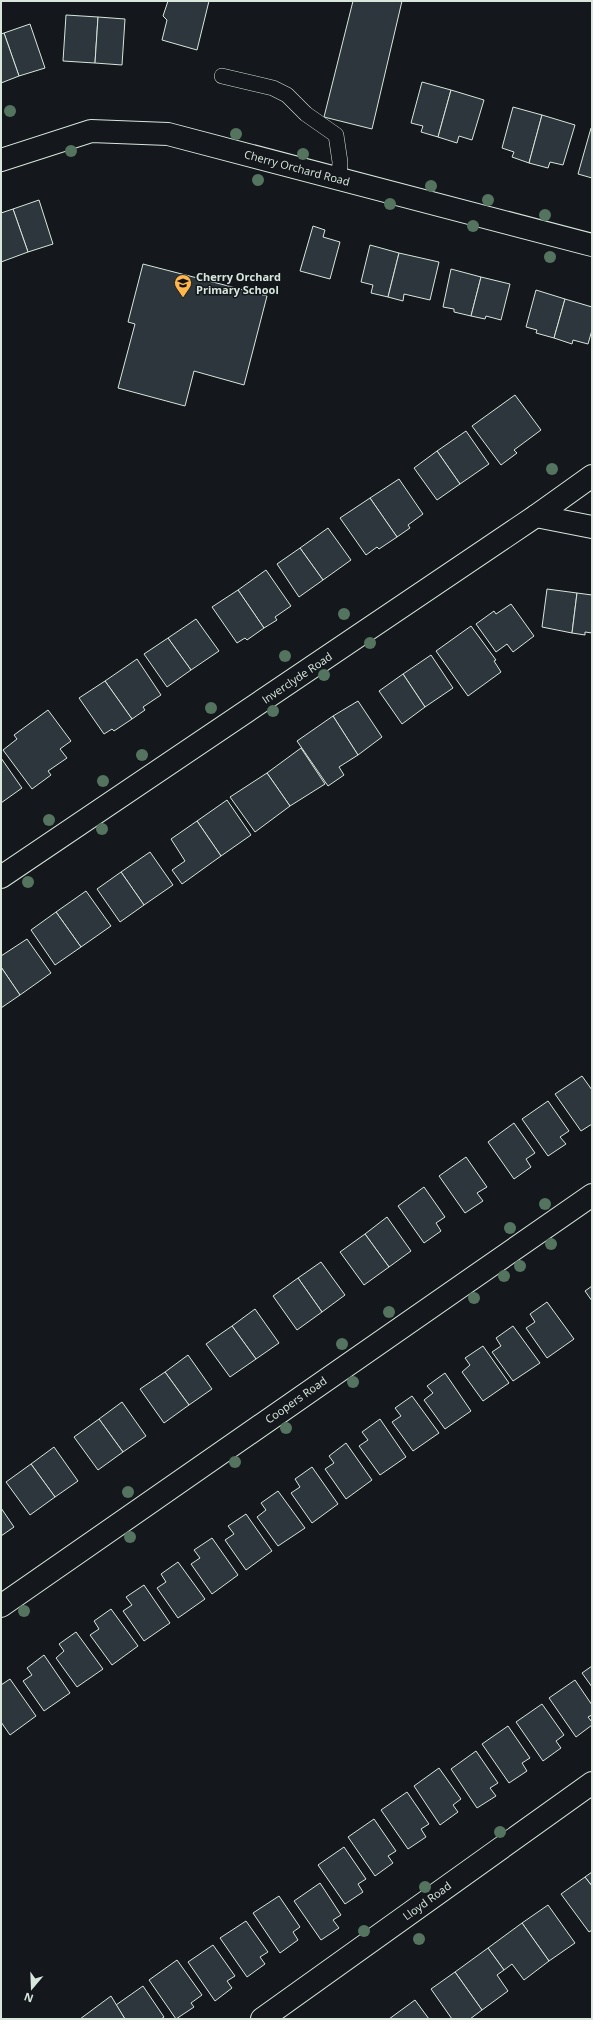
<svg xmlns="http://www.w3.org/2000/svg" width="593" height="2020" viewBox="0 0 593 2020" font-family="'Open Sans',sans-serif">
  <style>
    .building { fill: #2c363c; stroke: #d8e6dc }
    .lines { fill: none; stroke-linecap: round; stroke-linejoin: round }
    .service-casing { stroke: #d8e6dc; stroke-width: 16 }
    .minor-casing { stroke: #d8e6dc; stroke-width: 24 }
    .service { stroke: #14181c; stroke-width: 15 }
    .minor { stroke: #14181c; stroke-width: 22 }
    .tree { fill: #55745f }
    .labels { text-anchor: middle; stroke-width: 3; stroke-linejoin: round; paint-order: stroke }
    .street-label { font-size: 11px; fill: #d8e6dc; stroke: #14181c }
    .poi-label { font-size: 11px; font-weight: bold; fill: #d8e6dc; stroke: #14181c; text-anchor: start }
  </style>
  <rect width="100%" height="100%" fill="#14181c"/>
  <!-- building -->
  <g class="building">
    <polygon points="168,1 209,1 197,50 162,40 167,20 163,16"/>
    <polygon points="353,1 402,1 372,129 324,117"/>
    <polygon points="66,15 98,17 95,63 63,61"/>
    <polygon points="98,17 125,19 122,65 95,63"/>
    <polygon points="30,24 45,68 19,76 4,33"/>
    <polygon points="4,33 19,76 1,83 1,34"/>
    <polygon points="422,82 451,90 438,137 421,132 423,126 411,123"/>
    <polygon points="451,90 484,100 472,140 459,136 457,143 438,137"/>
    <polygon points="513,107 542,115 529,163 512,157 514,152 502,148"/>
    <polygon points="542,115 575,125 563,165 550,162 548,168 529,163"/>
    <polygon points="591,128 592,128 592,178 578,174"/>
    <polygon points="39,200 53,244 28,252 13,209"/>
    <polygon points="13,209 28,252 1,262 1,213"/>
    <polygon points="313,226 325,230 323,237 340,242 330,279 300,271"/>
    <polygon points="370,245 399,253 388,297 371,293 373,285 361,282"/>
    <polygon points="399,253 439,262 430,300 404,294 403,301 388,297"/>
    <polygon points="143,264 267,296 244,385 194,371 185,406 118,388 135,324 128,322"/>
    <polygon points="451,269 481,277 471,316 454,312 454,309 443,307"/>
    <polygon points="481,277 510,284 501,320 486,316 485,319 471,316"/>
    <polygon points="536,290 565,299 554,338 536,333 537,330 526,327"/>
    <polygon points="565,299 592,307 592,330 588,344 573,340 572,344 554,338"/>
    <polygon points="515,395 541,430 514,450 517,453 501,465 472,426"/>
    <polygon points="466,431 489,464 460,484 437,451"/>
    <polygon points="437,451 460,484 437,500 414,468"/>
    <polygon points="399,479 423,514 408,525 410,528 397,537 370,498"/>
    <polygon points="370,498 397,537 379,549 377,547 366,555 340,518"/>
    <polygon points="328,528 351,560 323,580 300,548"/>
    <polygon points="300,548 323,580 299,597 277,564"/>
    <polygon points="266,570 291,606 275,617 277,620 264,628 238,590"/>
    <polygon points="547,589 577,593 572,633 542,627"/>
    <polygon points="238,590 264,628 247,640 245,638 237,643 212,607"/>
    <polygon points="577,593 592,595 592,633 585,632 585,635 572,633"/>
    <polygon points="511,604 534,636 513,652 507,644 496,652 476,624 494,611 496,614"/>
    <polygon points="196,619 219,651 191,670 168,638"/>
    <polygon points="471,626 496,660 494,661 501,672 468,696 436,651"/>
    <polygon points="168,638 191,670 167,687 144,654"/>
    <polygon points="431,655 453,688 425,707 403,674"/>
    <polygon points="137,659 161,695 143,707 145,710 132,719 105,681"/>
    <polygon points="403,674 425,707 402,724 379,691"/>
    <polygon points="105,681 132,719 114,731 112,729 104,734 79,698"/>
    <polygon points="358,701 382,737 358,755 333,716"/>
    <polygon points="48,710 71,741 60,749 67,758 48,771 51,775 32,789 3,750 17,739 14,735"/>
    <polygon points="333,716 358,755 339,767 344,775 328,786 297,741"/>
    <polygon points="301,748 325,784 290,806 267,773"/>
    <polygon points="1,758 22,788 1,803"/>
    <polygon points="267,773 290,806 255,832 230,797"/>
    <polygon points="227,800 251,835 221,856 197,821"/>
    <polygon points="197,821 221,856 182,884 172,870 185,861 171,839"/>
    <polygon points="150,852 173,885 144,905 121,872"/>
    <polygon points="121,872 144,905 120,922 97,889"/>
    <polygon points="86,891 111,926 81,947 56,912"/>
    <polygon points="56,912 81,947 55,965 31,930"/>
    <polygon points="27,939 51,973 20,995 1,967 1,956"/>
    <polygon points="1,967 20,995 1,1008"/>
    <polygon points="582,1076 592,1090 592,1124 581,1131 555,1094"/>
    <polygon points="548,1101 569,1131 560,1137 566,1144 548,1156 522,1119"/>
    <polygon points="514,1123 535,1153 526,1159 531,1167 514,1179 488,1142"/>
    <polygon points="466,1157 487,1187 477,1193 483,1201 465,1213 439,1176"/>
    <polygon points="424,1187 445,1217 436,1223 441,1231 424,1243 398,1206"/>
    <polygon points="387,1217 411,1251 389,1267 365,1234"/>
    <polygon points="365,1234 389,1267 364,1285 340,1252"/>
    <polygon points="321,1262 345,1295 322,1312 298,1278"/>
    <polygon points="298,1278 322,1312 297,1330 273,1296"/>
    <polygon points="592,1286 592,1301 585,1291"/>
    <polygon points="547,1302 574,1339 547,1358 526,1328 535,1322 530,1314"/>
    <polygon points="255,1309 279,1343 256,1359 232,1326"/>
    <polygon points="232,1326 256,1359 230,1377 206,1344"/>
    <polygon points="513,1326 540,1363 513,1381 492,1352 501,1346 496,1338"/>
    <polygon points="483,1346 509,1383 483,1401 462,1372 470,1365 465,1358"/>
    <polygon points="188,1355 212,1389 189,1405 165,1372"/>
    <polygon points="165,1372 189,1405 164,1423 140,1389"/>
    <polygon points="445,1373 471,1411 445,1429 424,1400 433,1393 427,1386"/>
    <polygon points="412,1396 439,1433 413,1451 392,1422 401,1416 395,1408"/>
    <polygon points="122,1402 146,1436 123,1452 99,1419"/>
    <polygon points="99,1419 123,1452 98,1470 74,1437"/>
    <polygon points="380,1419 406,1457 380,1475 359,1446 368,1440 362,1432"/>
    <polygon points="346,1443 372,1480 346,1499 325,1469 334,1463 329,1456"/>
    <polygon points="54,1447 78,1481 55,1497 31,1464"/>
    <polygon points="31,1464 55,1497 30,1515 6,1482"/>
    <polygon points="312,1467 338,1504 312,1523 291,1493 300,1487 295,1479"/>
    <polygon points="278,1491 305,1528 278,1546 257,1517 266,1510 261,1503"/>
    <polygon points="1,1508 14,1527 1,1536"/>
    <polygon points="246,1514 272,1551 246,1570 225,1540 234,1534 228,1526"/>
    <polygon points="212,1538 238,1575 212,1594 191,1564 200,1558 194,1550"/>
    <polygon points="178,1562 205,1599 178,1618 157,1588 166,1582 161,1574"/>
    <polygon points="144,1585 170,1623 144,1641 123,1611 132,1605 126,1597"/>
    <polygon points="111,1609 138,1646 112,1665 90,1635 99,1629 94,1621"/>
    <polygon points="76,1632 103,1669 77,1687 56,1658 64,1651 59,1644"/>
    <polygon points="44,1655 70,1693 44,1711 23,1681 32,1675 27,1668"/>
    <polygon points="592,1666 592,1687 582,1673"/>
    <polygon points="10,1679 36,1716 10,1735 1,1722 1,1685"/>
    <polygon points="575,1680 592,1705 592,1715 588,1717 592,1722 592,1725 576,1737 549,1698"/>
    <polygon points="542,1704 564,1735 556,1741 561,1748 543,1761 516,1722"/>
    <polygon points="508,1726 530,1758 522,1763 527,1771 509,1783 482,1744"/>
    <polygon points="476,1751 498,1783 490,1788 496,1796 477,1808 451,1769"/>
    <polygon points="439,1768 461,1799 453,1805 458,1812 440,1825 414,1786"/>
    <polygon points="407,1792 429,1824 421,1829 426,1837 408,1849 381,1810"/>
    <polygon points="374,1819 396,1851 388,1856 393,1863 375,1876 348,1837"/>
    <polygon points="344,1847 366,1879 358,1884 363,1892 345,1904 318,1865"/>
    <polygon points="592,1872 592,1886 585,1877"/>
    <polygon points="585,1877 592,1886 592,1930 589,1932 561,1894"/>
    <polygon points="320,1883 341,1915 333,1920 339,1928 321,1940 294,1901"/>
    <polygon points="279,1896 300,1927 293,1932 298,1940 280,1953 253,1913"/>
    <polygon points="548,1905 575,1943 549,1961 522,1923"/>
    <polygon points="246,1921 268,1952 260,1957 265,1964 247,1977 220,1938"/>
    <polygon points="522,1923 549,1961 524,1980 512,1964 504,1970 488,1948"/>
    <polygon points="213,1945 235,1976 227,1981 232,1988 215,2001 188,1962"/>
    <polygon points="488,1948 504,1970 497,1975 508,1991 482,2010 455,1972"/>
    <polygon points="177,1960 202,1995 191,2003 194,2007 176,2019 149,1980"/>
    <polygon points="455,1972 482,2010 470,2019 452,2019 431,1989"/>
    <polygon points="143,1986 164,2017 161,2019 125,2019 116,2005"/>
    <polygon points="111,1996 125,2019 80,2019"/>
    <polygon points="415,2000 429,2019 389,2019"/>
  </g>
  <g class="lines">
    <defs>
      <polyline id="service" points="222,76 273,88 287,95 306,114 336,135 340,162 339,179"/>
      <g id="minor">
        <polyline points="1,160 91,131 168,134 592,245"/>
        <polyline points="536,516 592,527"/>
        <polyline points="1,877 536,516 592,476"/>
        <polyline points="1,1606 592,1195"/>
        <polyline points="262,2019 592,1783"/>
      </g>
    </defs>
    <!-- service casing -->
    <use href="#service" class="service-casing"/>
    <!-- minor casing -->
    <use href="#minor" class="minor-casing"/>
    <!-- service -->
    <use href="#service" class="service"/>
    <!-- minor -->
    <use href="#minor" class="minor"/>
  </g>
  <!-- trees -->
  <g class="tree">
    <circle cx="10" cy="111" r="6"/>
    <circle cx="236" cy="134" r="6"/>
    <circle cx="71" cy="151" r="6"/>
    <circle cx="303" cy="154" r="6"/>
    <circle cx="258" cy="180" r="6"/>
    <circle cx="431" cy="186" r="6"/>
    <circle cx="488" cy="200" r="6"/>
    <circle cx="390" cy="204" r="6"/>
    <circle cx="545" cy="215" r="6"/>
    <circle cx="473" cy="226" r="6"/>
    <circle cx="550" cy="257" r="6"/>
    <circle cx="552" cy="469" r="6"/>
    <circle cx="344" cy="614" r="6"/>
    <circle cx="370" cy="643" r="6"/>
    <circle cx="285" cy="656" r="6"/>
    <circle cx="324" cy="675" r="6"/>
    <circle cx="211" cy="708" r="6"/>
    <circle cx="273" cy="711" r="6"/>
    <circle cx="142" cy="755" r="6"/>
    <circle cx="103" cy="781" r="6"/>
    <circle cx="49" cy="820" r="6"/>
    <circle cx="102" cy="829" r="6"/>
    <circle cx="28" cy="882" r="6"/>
    <circle cx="545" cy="1204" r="6"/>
    <circle cx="510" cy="1228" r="6"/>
    <circle cx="551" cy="1244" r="6"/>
    <circle cx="520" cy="1266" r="6"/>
    <circle cx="504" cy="1276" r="6"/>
    <circle cx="474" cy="1298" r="6"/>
    <circle cx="389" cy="1312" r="6"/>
    <circle cx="342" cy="1344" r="6"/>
    <circle cx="353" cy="1382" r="6"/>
    <circle cx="286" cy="1428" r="6"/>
    <circle cx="235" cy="1462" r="6"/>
    <circle cx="128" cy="1492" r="6"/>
    <circle cx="130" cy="1537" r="6"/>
    <circle cx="24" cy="1611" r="6"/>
    <circle cx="500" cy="1832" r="6"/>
    <circle cx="425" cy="1887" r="6"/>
    <circle cx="364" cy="1931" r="6"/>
    <circle cx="419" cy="1939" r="6"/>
  </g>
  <!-- icons -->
  <defs>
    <symbol id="school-pin" viewBox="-11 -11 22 30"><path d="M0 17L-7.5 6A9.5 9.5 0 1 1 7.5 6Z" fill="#ffb74d" stroke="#14181c"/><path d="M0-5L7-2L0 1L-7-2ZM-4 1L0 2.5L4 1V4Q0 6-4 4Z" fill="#111"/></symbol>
  </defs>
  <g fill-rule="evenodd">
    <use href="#school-pin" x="173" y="273" width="20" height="27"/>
  </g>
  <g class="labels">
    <!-- street labels -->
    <g class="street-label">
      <text transform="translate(297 168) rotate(15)" y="4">Cherry Orchard Road</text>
      <text transform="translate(297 678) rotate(-34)" y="4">Inverclyde Road</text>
      <text transform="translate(296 1400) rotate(-35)" y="4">Coopers Road</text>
      <text transform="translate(427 1901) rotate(-36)" y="4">Lloyd Road</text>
    </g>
    <!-- poi labels -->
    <g class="poi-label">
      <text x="196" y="281">Cherry Orchard<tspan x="196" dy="13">Primary School</tspan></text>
    </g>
  </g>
  <!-- border -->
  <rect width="593" height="2020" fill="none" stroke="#d8e6dc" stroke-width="4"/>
  <!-- north arrow -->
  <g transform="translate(32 1988) rotate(199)" stroke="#14181c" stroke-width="3" paint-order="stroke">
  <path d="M0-3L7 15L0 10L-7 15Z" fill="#d8e6dc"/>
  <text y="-6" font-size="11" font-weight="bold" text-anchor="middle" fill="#d8e6dc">N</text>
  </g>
</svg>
